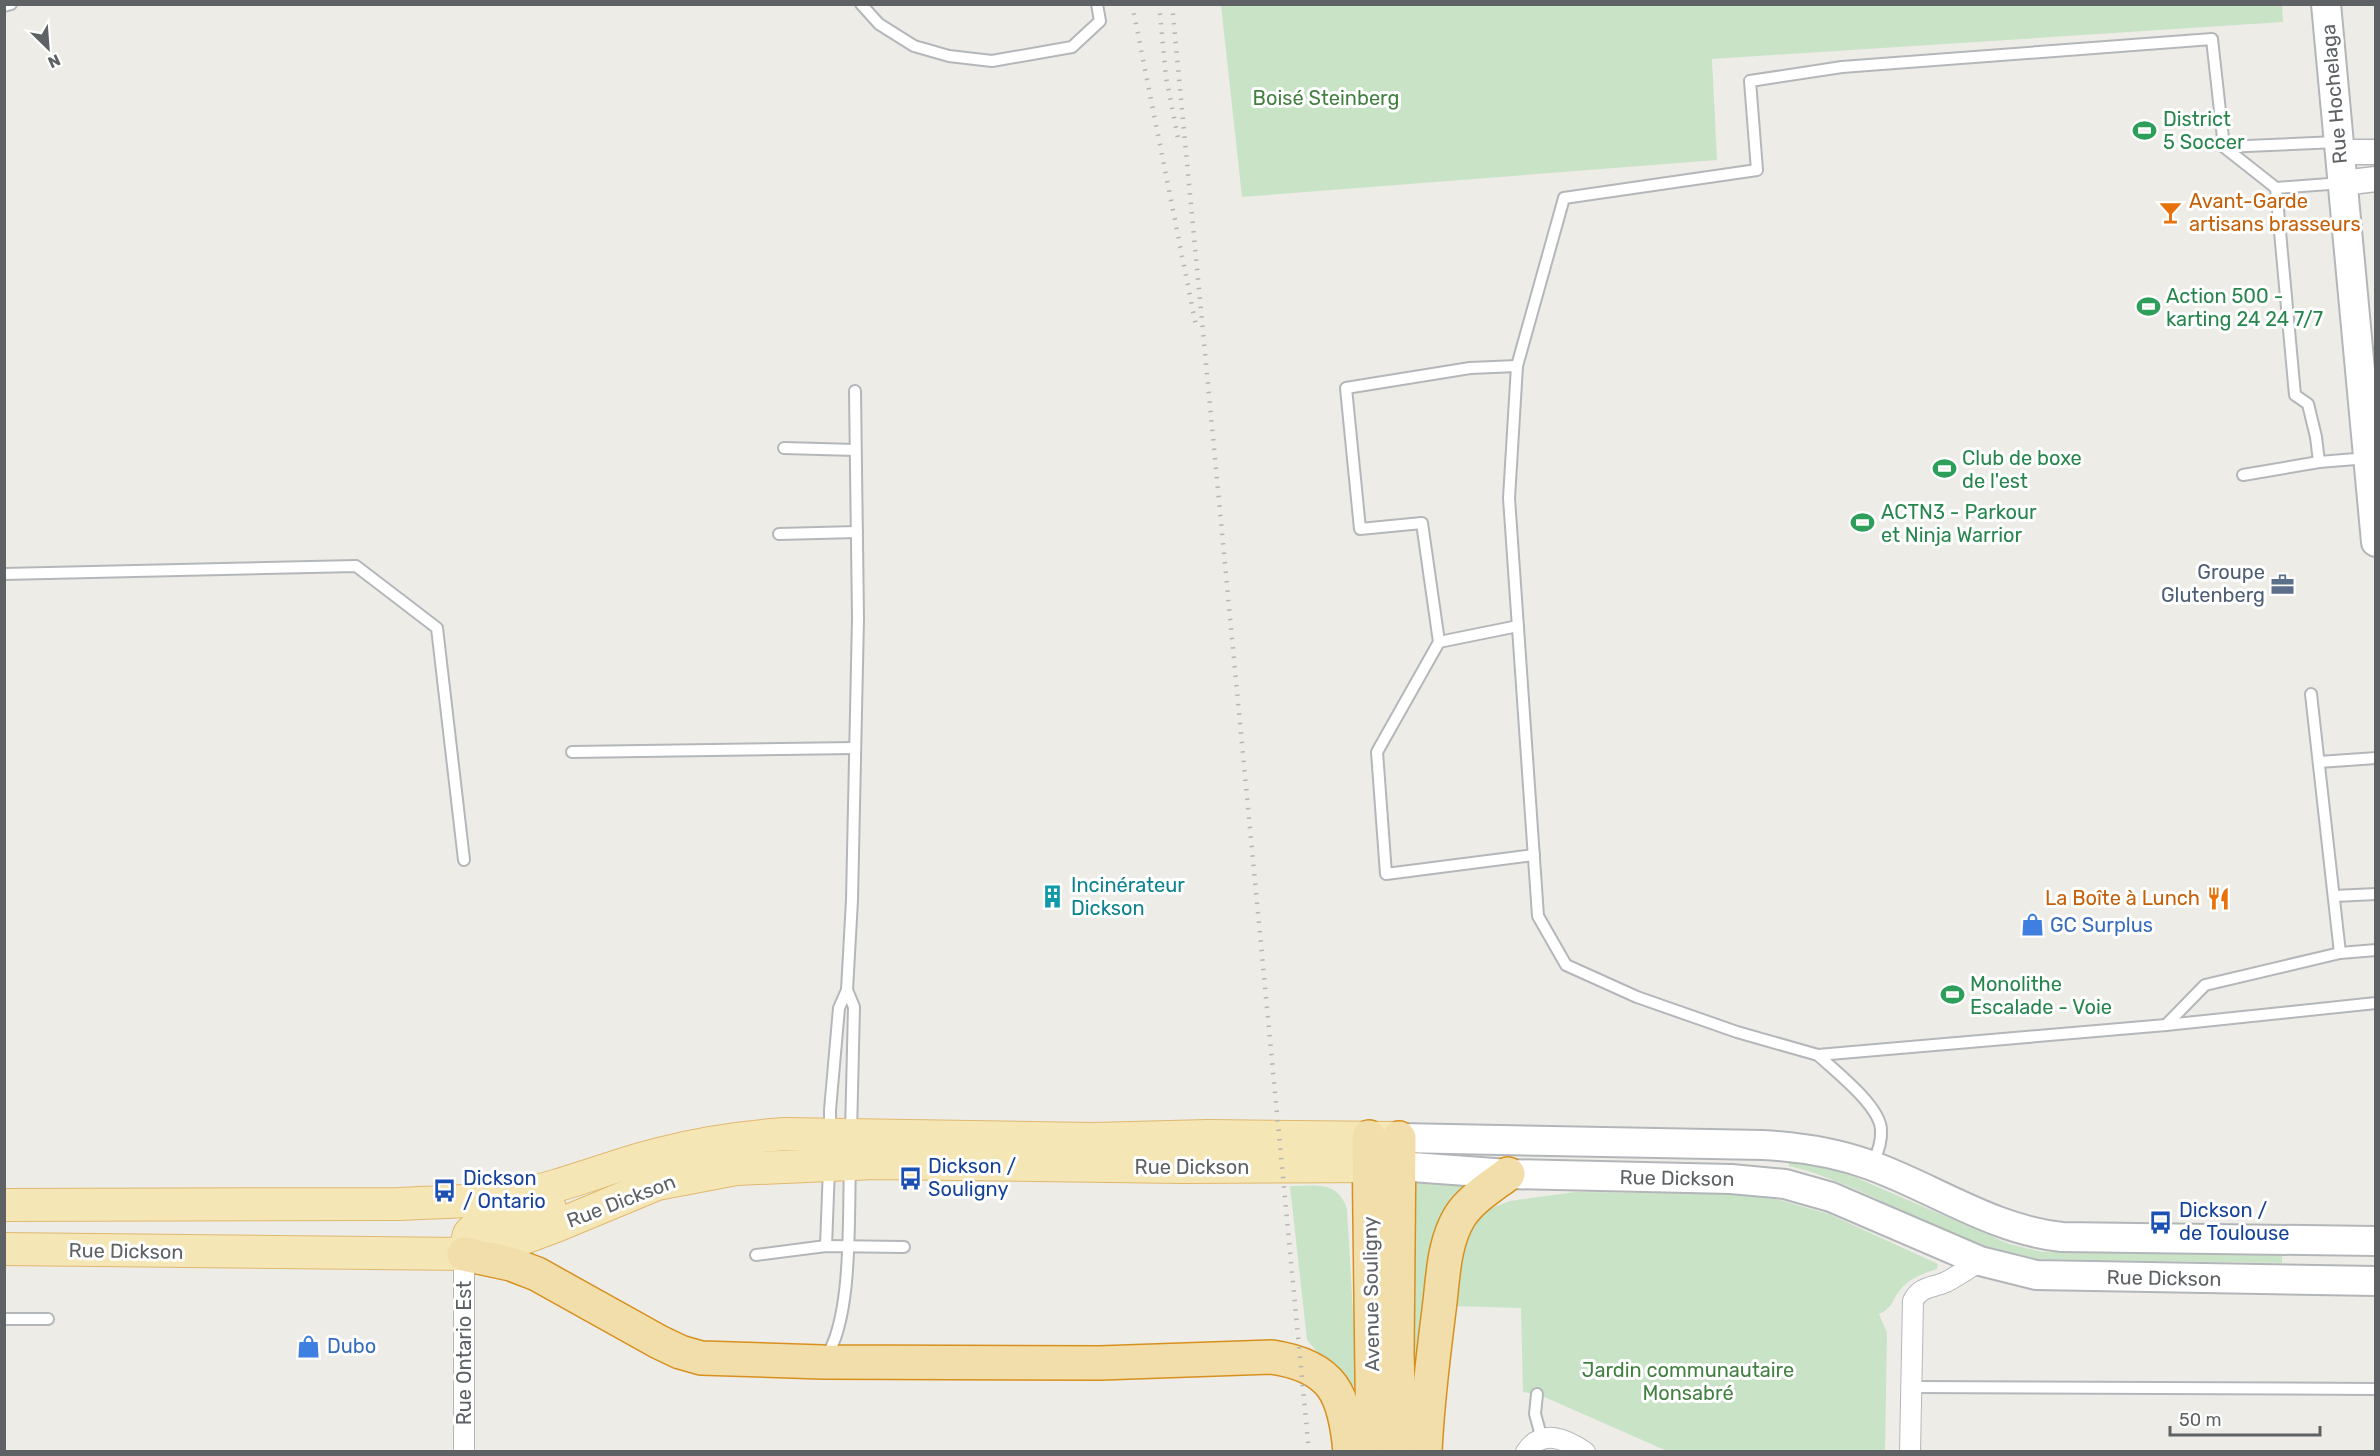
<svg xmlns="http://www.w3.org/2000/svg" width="2380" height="1456" viewBox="0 0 2380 1456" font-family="Rubik,sans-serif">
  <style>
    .green { fill: #c9e3c7 }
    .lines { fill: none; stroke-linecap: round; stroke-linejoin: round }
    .service-casing { stroke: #b4b7ba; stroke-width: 14 }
    .minor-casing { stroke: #b4b7ba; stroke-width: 22 }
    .tertiary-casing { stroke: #b4b7ba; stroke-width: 27 }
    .secondary-casing { stroke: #b3b6b9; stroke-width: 32 }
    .primary-casing { stroke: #e0b86f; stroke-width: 34 }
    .trunk-casing { stroke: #d7901e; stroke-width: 36 }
    .service { stroke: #fff; stroke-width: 10 }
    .minor { stroke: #fff; stroke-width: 20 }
    .tertiary { stroke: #fff; stroke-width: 24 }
    .secondary { stroke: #fff; stroke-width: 28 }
    .primary { stroke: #f5e6b6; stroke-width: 32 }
    .trunk { stroke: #f2deaa; stroke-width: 33 }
    .rail { stroke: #b4b5b5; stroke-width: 4.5; stroke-dasharray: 1.5 8; stroke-linecap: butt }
    .labels { text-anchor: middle; stroke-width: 6; stroke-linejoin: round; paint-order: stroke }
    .street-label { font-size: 20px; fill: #5e6265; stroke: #fff }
    .park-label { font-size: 20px; fill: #438141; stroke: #fff }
    .leisure-label { font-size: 20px; fill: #27864d; stroke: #fff; text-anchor: start }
    .food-label { font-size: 20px; fill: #c56008; stroke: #fff; text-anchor: start }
    .service-label { font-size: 20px; fill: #4e5e75; stroke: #fff; text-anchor: end }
    .culture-label { font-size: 20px; fill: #0d838f; stroke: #fff; text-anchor: start }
    .shop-label { font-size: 20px; fill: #366cbe; stroke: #fff; text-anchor: start }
    .transit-label { font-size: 20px; fill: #164399; stroke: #fff; text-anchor: start }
  </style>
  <rect width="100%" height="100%" fill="#eeece7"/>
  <!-- green -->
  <g class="green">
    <polygon points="2282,5 2283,22 1712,59 1717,160 1242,197 1221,5"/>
    <path d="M1789 1162 1830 1168 1857 1178 2009 1244 2043 1252 2282 1255V1263L2028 1259C2016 1256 2003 1254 1992 1250 1922 1228 1861 1183 1789 1166Z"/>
    <polygon points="1422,1181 1474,1181 1419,1369 1409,1368 1414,1190 1415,1185"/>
    <path d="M1290 1186C1315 1186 1338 1180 1347 1209L1354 1330 1359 1383 1349 1388 1307 1340Z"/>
    <path d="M1576 1192 1732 1194 1776 1199 1829 1214 1938 1264 1937 1269C1924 1273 1908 1279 1900 1290 1891 1301 1894 1307 1879 1314L1887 1333 1885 1451H1667L1540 1395 1523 1392 1521 1308 1450 1306 1458 1249 1481 1212 1510 1201Z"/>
  </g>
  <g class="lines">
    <defs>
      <g id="service">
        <polyline points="861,4 879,24 914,46 949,56 992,61 1072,47 1100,21 1097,4"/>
        <polyline points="4,6 11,4"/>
        <polyline points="2337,142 2224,147 2212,39 1842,67 1750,81 1757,170 1564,198 1517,366 1509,498 1538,916 1566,965 1637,997 1737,1032 1818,1055 2166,1025 2376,1003"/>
        <polyline points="2224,147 2276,188"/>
        <polyline points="1517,366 1470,368 1346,388 1360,529 1422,523 1439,642 1377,752 1386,874 1534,855"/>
        <polyline points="784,448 855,450"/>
        <polyline points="2319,462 2316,437 2308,404 2295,395 2276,188 2342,183"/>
        <polyline points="2243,475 2319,462 2368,458"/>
        <polyline points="779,534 857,532"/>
        <polyline points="4,574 356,566 437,628 464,860"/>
        <polyline points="1439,642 1518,626"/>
        <polyline points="2311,694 2340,953"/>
        <polyline points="572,752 855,748"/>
        <polyline points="2319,762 2376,758"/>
        <polyline points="2334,896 2376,894"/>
        <polyline points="847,990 854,1007 851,1133"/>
        <polyline points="2166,1025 2205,985 2340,953 2376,950"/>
        <path d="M1818 1055C1835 1071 1879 1105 1881 1129 1882 1142 1878 1153 1872 1165"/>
        <polyline points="830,1132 830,1110 839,1008 847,990 852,900 858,618 855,391"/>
        <polyline points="826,1246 829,1168"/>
        <polyline points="756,1255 826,1246 904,1247"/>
        <polyline points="4,1319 48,1319"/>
        <path d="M826 1357C853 1316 848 1217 850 1166"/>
        <polyline points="1911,1387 2376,1389"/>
        <polyline points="1537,1394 1535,1414 1542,1439"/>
      </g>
      <g id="minor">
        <polyline points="464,1452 464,1254"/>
        <path d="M1526 1452C1542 1428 1566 1439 1585 1452"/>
        <path d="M1910 1452 1913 1301C1920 1286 1933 1288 1946 1282 1958 1276 1969 1268 1980 1261"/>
      </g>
      <g id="tertiary">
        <polyline points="2339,152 2376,152"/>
        <polyline points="2342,183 2376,179"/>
      </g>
      <g id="secondary">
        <polyline points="2326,4 2376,542"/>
        <path d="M1399 1138 1763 1145C1801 1147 1834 1152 1870 1165 1934 1188 1993 1230 2062 1237L2376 1241"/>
        <polyline points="1398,1166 1508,1174 1731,1179 1785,1184 1831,1197 1980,1261 2036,1275 2376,1281"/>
      </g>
      <g id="primary">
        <path d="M4 1205 399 1204C437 1202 476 1202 513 1196 564 1187 610 1166 659 1154 700 1143 743 1137 785 1134L1093 1139 1208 1136 1395 1138"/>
        <polyline points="4,1249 464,1254 521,1239 556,1226 657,1184 736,1169 875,1163 1183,1167 1394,1166"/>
        <polyline points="464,1254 469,1234 475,1228 550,1208"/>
      </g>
      <g id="trunk">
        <polyline points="1369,1137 1373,1452"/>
        <polyline points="1399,1138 1397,1354 1400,1452"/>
        <path d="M464 1254 511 1264 537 1274 659 1342 680 1352 701 1358 823 1362 1100 1363 1272 1357C1333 1366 1345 1394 1350 1452"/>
        <path d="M1425 1452C1427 1404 1433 1357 1439 1310 1443 1280 1443 1243 1460 1216 1471 1199 1492 1186 1508 1174"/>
      </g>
    </defs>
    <!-- service casing -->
    <use href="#service" class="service-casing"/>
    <!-- minor casing -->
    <use href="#minor" class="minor-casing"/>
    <!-- tertiary casing -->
    <use href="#tertiary" class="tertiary-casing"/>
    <!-- secondary casing -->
    <use href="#secondary" class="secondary-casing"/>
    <!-- primary casing -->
    <use href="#primary" class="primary-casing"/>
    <!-- trunk casing -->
    <use href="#trunk" class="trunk-casing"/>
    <!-- service -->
    <use href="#service" class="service"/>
    <!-- minor -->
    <use href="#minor" class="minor"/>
    <!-- tertiary -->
    <use href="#tertiary" class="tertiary"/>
    <!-- secondary -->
    <use href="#secondary" class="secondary"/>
    <!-- primary -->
    <use href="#primary" class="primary"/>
    <!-- trunk -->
    <use href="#trunk" class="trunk"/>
    <!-- rail -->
    <g class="rail">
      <polyline points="1132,4 1196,326"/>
      <polyline points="1159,4 1166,77 1178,138"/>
      <polyline points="1172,4 1309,1452"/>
    </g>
  </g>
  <!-- icons -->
  <defs>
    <symbol id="stadium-bare" viewBox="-9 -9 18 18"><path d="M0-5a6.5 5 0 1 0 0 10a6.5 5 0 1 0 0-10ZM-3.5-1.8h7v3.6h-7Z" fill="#2e9e5b" stroke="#fff" stroke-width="2.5" paint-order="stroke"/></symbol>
    <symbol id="bar-bare" viewBox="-9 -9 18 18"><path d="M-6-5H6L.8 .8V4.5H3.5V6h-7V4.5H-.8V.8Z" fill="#e8710a" stroke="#fff" stroke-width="2.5" paint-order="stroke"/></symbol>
    <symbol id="office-bare" viewBox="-9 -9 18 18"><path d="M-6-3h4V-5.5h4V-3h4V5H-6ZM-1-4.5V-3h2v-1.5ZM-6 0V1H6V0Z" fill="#5c6f8a" stroke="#fff" stroke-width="2.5" paint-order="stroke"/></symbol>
    <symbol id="building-bare" viewBox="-9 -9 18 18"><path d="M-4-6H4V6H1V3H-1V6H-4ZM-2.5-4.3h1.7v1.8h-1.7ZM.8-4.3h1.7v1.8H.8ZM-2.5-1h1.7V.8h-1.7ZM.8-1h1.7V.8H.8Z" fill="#0f9aa8" stroke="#fff" stroke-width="2.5" paint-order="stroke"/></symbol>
    <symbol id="restaurant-bare" viewBox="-9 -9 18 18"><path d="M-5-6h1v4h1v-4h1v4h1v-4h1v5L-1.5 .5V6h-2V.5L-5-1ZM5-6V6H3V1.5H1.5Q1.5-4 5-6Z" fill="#e8710a" stroke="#fff" stroke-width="2.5" paint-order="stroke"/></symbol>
    <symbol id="shop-bare" viewBox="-9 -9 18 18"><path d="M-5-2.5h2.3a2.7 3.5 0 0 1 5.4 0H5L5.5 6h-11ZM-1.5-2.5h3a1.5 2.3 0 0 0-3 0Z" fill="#3f7fe0" stroke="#fff" stroke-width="2.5" paint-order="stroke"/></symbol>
    <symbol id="bus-bare" viewBox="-9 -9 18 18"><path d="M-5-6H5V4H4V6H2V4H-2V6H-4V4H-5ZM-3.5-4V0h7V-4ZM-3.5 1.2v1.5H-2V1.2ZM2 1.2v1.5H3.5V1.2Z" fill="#1a4fb4" stroke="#fff" stroke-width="2.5" paint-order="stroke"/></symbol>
  </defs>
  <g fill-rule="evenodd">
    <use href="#stadium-bare" x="2128" y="114" width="33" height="33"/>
    <use href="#bar-bare" x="2154" y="196" width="33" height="33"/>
    <use href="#stadium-bare" x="2132" y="290" width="33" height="33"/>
    <use href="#stadium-bare" x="1928" y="452" width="33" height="33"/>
    <use href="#stadium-bare" x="1846" y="506" width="33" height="33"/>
    <use href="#office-bare" x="2266" y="568" width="33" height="33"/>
    <use href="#building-bare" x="1036" y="880" width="33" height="33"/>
    <use href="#restaurant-bare" x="2202" y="882" width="33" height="33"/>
    <use href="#shop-bare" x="2016" y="908" width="33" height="33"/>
    <use href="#stadium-bare" x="1936" y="978" width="33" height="33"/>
    <use href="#bus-bare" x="894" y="1162" width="33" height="33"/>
    <use href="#bus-bare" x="428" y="1174" width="33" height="33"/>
    <use href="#bus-bare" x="2144" y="1206" width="33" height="33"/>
    <use href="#shop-bare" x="292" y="1330" width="33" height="33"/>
  </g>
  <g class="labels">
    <!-- street labels -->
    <g class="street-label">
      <text transform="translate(2334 94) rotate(-95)" y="7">Rue Hochelaga</text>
      <text x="1192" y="1174">Rue Dickson</text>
      <text transform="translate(1677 1178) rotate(1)" y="7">Rue Dickson</text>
      <text transform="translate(621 1201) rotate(-21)" y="7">Rue Dickson</text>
      <text transform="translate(126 1251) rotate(1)" y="7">Rue Dickson</text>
      <text transform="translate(2164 1278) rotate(1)" y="7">Rue Dickson</text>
      <text transform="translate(1371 1294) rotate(-91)" y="7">Avenue Souligny</text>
      <text transform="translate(464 1353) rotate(-90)" y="7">Rue Ontario Est</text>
    </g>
    <!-- park labels -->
    <g class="park-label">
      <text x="1326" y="105">Boisé Steinberg</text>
      <text x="1688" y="1377">Jardin communautaire<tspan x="1688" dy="23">Monsabré</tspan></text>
    </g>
    <!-- leisure labels -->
    <g class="leisure-label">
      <text x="2163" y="126">District<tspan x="2163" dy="23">5 Soccer</tspan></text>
      <text x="2166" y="303">Action 500 -<tspan x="2166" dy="23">karting 24 24 7/7</tspan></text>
      <text x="1962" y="465">Club de boxe<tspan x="1962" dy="23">de l'est</tspan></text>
      <text x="1881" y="519">ACTN3 - Parkour<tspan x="1881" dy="23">et Ninja Warrior</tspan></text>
      <text x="1970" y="991">Monolithe<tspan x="1970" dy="23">Escalade - Voie</tspan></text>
    </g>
    <!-- food labels -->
    <g class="food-label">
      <text x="2189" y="208">Avant-Garde<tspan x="2189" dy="23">artisans brasseurs</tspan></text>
      <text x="2200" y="905" text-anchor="end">La Boîte à Lunch</text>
    </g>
    <!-- service labels -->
    <g class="service-label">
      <text x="2265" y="579">Groupe<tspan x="2265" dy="23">Glutenberg</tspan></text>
    </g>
    <!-- culture labels -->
    <g class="culture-label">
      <text x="1071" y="892">Incinérateur<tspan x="1071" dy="23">Dickson</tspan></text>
    </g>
    <!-- shop labels -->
    <g class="shop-label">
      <text x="2050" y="932">GC Surplus</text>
      <text x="327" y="1353">Dubo</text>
    </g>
    <!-- transit labels -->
    <g class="transit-label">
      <text x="928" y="1173">Dickson /<tspan x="928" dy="23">Souligny</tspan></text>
      <text x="463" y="1185">Dickson<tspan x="463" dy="23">/ Ontario</tspan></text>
      <text x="2179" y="1217">Dickson /<tspan x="2179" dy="23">de Toulouse</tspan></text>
    </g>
  </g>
  <!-- border -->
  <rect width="2380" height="1456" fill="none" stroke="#5e6265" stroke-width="12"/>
  <!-- north arrow -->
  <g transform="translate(48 48) rotate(155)" stroke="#ffffff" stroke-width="4.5" paint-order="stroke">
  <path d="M0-4.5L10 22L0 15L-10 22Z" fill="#5e6265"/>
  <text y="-9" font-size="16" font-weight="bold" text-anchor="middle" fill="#5e6265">N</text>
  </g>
  <!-- scale -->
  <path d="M2170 1426v9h150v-9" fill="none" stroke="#5e6265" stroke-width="3"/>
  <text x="2179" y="1426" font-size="18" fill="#5e6265" stroke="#ffffff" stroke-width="4.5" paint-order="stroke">50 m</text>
</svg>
